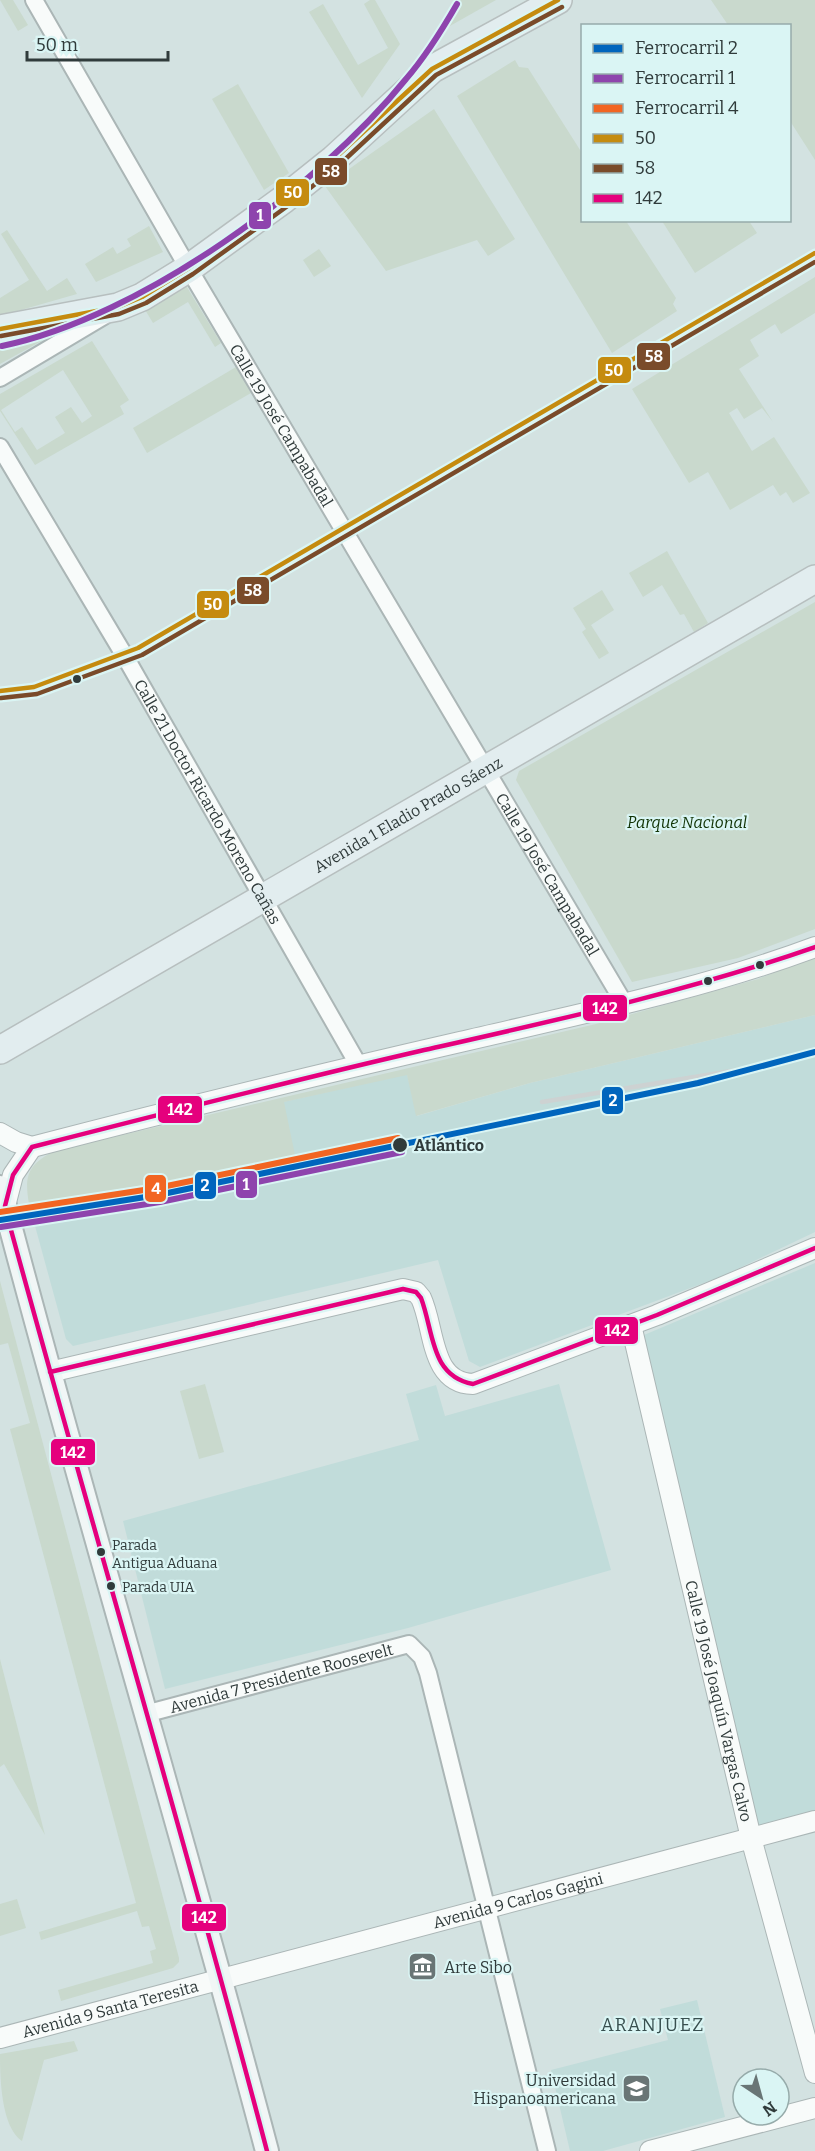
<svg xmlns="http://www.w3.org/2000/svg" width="815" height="2151" viewBox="0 0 815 2151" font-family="Bitter,serif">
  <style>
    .built { fill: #c1dcda }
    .green { fill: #c9d9cd; fill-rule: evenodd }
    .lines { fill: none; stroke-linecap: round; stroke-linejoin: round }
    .minor-casing { stroke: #abb6b6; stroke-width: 20 }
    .tertiary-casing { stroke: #abb6b6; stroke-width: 22 }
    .secondary-casing { stroke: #abb6b6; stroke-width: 26 }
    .trunk-casing { stroke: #b7bfbf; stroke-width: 30 }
    .minor { stroke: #f8fbfa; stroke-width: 16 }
    .tertiary { stroke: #f8fbfa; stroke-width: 20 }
    .secondary { stroke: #f1f6f6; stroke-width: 22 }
    .trunk { stroke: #e2edef; stroke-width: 27 }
    .rail { stroke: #cdd2d2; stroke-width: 4.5 }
    .bus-1-casing { stroke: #daf5f4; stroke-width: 9 }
    .bus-2-casing { stroke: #daf5f4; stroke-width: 9 }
    .bus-3-casing { stroke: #daf5f4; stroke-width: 9 }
    .bus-1 { stroke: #c58b0f; stroke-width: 4.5 }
    .bus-2 { stroke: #7a4b2a; stroke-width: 4.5 }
    .bus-3 { stroke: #e5007d; stroke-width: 4.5 }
    .rail-1-casing { stroke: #daf5f4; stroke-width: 10 }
    .rail-2-casing { stroke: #daf5f4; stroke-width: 10 }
    .rail-3-casing { stroke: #daf5f4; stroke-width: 10 }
    .rail-1 { stroke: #0065bd; stroke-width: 6 }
    .rail-2 { stroke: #8e44ad; stroke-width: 6 }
    .rail-3 { stroke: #f26522; stroke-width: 6 }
    .bus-dot { fill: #303b3b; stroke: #daf5f4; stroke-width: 2 }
    .labels { text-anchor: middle; stroke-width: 4.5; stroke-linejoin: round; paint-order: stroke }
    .bus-label { font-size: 14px; fill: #303b3b; stroke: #daf5f4; text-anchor: start }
    .street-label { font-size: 16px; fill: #303b3b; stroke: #daf5f4 }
    .park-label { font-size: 16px; font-style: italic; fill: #113305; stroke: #daf5f4 }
    .stop-label { font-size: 16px; font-weight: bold; fill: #303b3b; stroke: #daf5f4; text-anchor: start }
    .poi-label { font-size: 16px; fill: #303b3b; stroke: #daf5f4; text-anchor: start }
    .neighbourhood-label { font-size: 18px; letter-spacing: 1.5px; fill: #384f4f; stroke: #daf5f4 }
    .line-badge { stroke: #daf5f4; stroke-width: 2 }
    .badge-label { font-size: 16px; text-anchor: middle; font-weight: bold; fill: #fff }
  </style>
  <rect width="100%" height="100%" fill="#d3e2e1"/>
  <!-- built -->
  <g class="built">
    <polygon points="815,1015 815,1232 725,1275 480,1367 469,1361 438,1260 73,1346 66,1339 29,1204 295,1160 283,1102 407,1074 417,1116 530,1083"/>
    <polygon points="815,1263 815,1813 759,1829 644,1335"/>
    <polygon points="559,1384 611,1570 408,1628 165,1689 123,1521 419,1440 406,1394 436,1385 445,1416"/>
    <polygon points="697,2000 725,2117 603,2151 570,2151 551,2070 668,2040 660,2009"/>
  </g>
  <!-- green -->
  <g class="green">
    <polygon points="0,0 13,0 28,25 18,31"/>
    <polygon points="370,0 375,0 400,44 362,98 309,12 323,4 358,65 388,48 364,4"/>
    <polygon points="459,0 496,0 441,31"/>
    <polygon points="711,0 815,0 815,160 790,121 790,26 728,25"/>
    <polygon points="515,60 519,67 528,68 582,153 582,220 626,221 676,298 673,304 677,311 612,353 457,96"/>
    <polygon points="238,84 289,173 264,190 212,99"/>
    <polygon points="434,109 515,239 488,256 477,240 386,271 325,186"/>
    <polygon points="662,221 749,221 757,233 695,273"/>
    <polygon points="149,226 163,252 96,282 85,264 113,247 117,254 131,246 127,239"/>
    <polygon points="7,230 47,291 67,278 77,294 0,316 0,298 29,280 1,234"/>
    <polygon points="319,249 331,266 314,277 303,260"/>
    <polygon points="815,277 815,313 781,334 775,324 750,340 759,356 739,369 773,422 762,408 744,419 737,408 729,413 752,451 774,437 810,493 793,503 786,492 780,496 773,485 730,510 708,472 689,483 632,389"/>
    <polygon points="185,284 221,343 215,347 188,302 153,323 144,308"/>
    <polygon points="45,339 0,364 0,348"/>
    <path d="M92 341 129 400 120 406 124 414 35 465 0 411V394ZM63 370 92 416 82 423 71 407 55 417 65 433 37 450 22 427 15 432 1 410Z"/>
    <polygon points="236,367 251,393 147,453 133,428"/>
    <polygon points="667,551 708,623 694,632 684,614 680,615 662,585 643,597 629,573"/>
    <polygon points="602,590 614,610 591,625 609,653 599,659 582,632 586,629 573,608"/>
    <polygon points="815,602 815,929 738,958 632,982 516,780 519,771"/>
    <path d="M815 956V1015L530 1083 416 1116 407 1075 284 1102 296 1160 29 1204C24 1175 28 1165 54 1151L596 1024 758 979Z"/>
    <polygon points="0,1281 179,1958 179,1962 173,1968 61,2001 58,1990 153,1963 150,1951 156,1949 149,1926 142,1927 137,1911 41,1940 39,1932 136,1903 10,1429 30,1423 8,1343 0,1345"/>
    <polygon points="205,1384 224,1452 199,1459 180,1391"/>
    <polygon points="0,1659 45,1835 4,1764 0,1767"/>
    <polygon points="17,1899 26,1928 0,1936 0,1904"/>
    <path d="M74 2041 78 2051 44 2060 22 2141C1 2127 0 2078 0 2054Z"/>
  </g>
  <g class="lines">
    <defs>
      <g id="minor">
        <path id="s1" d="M34 0 183 259 624 1003"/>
        <polyline points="0,378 104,316"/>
        <path id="s2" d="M0 447 123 653 359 1066"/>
        <path id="s3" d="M145 1714 409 1644 422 1657 428 1673 547 2151"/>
      </g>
      <g id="tertiary">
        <path d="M0 1133 16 1142 32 1147C174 1110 316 1075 460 1042 579 1014 700 990 815 947"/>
        <polyline points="5,1206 13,1175 32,1147"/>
        <path id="s4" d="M631 1325 751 1838 815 2073"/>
        <path d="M50 1372 403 1289 416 1292 421 1298C435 1328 430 1383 473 1384L657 1315 815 1248"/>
        <path id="s5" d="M0 2038 815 1821"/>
        <polyline points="650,2151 815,2108"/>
      </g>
      <path id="secondary" d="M0 1187C84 1509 182 1829 267 2151"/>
      <g id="trunk">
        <polyline points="0,329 118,307 142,297 189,268 284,199 334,159 432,69 558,0"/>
        <path id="s6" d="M0 1050 815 579"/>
      </g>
    </defs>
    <!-- minor casing -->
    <use href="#minor" class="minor-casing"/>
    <!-- tertiary casing -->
    <use href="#tertiary" class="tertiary-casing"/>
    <!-- secondary casing -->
    <use href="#secondary" class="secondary-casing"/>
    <!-- trunk casing -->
    <use href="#trunk" class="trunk-casing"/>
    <!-- minor -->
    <use href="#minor" class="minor"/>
    <!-- tertiary -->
    <use href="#tertiary" class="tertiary"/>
    <!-- secondary -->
    <use href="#secondary" class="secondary"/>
    <!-- trunk -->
    <use href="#trunk" class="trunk"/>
    <!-- rail -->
    <polyline class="rail" points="542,1102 743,1069"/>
    <defs>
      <g id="bus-1">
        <polyline points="0,329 118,307 142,297 189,268 284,199 334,159 432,69 558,0"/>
        <polyline points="0,691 34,687 138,648 815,253"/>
      </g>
      <g id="bus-2">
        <polyline points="1,336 119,314 146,303 193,274 289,205 339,165 436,75 562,7"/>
        <polyline points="1,698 37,694 142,655 815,262"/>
      </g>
      <g id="bus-3">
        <path d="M5 1206 13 1175 32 1147C161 1114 290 1081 420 1051 553 1021 686 992 815 947"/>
        <path d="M8 1219C93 1530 185 1839 267 2151"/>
        <path d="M50 1372 403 1289 416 1292 421 1298C434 1332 430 1376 473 1384L657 1315 815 1248"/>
      </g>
    </defs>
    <!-- bus-1 casing -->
    <use href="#bus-1" class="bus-1-casing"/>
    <!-- bus-2 casing -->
    <use href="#bus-2" class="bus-2-casing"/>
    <!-- bus-3 casing -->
    <use href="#bus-3" class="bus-3-casing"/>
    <!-- bus-1 -->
    <use href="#bus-1" class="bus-1"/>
    <!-- bus-2 -->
    <use href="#bus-2" class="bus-2"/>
    <!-- bus-3 -->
    <use href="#bus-3" class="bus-3"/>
    <defs>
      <polyline id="rail-1" points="0,1220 158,1195 698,1083 815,1052"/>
      <g id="rail-2">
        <path d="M2 346C141 317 317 189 406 79 426 56 442 30 457 4"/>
        <polyline points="1,1227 160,1202 402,1152"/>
      </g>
      <polyline id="rail-3" points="0,1212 157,1188 398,1138"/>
    </defs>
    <!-- rail-1 casing -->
    <use href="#rail-1" class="rail-1-casing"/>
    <!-- rail-2 casing -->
    <use href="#rail-2" class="rail-2-casing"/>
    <!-- rail-3 casing -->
    <use href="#rail-3" class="rail-3-casing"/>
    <!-- rail-1 -->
    <use href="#rail-1" class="rail-1"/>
    <!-- rail-2 -->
    <use href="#rail-2" class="rail-2"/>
    <!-- rail-3 -->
    <use href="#rail-3" class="rail-3"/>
  </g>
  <!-- icons -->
  <defs>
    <symbol id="museum-square" viewBox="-11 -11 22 22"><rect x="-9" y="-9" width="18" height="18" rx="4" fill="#697575" stroke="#daf5f4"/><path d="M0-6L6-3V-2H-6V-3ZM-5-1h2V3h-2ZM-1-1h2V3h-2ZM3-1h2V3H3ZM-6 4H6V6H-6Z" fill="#fff"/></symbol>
    <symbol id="university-square" viewBox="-11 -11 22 22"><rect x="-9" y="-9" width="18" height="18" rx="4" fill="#697575" stroke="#daf5f4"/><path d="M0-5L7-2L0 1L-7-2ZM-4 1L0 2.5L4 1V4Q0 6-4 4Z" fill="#fff"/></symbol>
  </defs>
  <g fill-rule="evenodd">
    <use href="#museum-square" x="406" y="1950" width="33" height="33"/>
    <use href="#university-square" x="620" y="2072" width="33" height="33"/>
  </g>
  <!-- markers -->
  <g class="bus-dot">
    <circle cx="77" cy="679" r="5"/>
    <circle cx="760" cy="965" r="5"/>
    <circle cx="708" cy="981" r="5"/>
    <circle cx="400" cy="1145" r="8"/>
    <circle cx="101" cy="1552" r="5"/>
    <circle cx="111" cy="1586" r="5"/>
  </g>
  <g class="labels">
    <!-- bus labels -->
    <g class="bus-label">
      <text x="112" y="1550">Parada<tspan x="112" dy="18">Antigua Aduana</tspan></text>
      <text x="122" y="1592">Parada UIA</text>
    </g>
    <!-- street labels -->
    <g class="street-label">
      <text dy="6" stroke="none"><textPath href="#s1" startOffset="492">Calle 19 José Campabadal</textPath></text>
      <text dy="6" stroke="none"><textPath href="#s2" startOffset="411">Calle 21 Doctor Ricardo Moreno Cañas</textPath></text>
      <text dy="6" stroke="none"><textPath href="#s6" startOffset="471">Avenida 1 Eladio Prado Sáenz</textPath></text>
      <text dy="6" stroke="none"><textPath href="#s1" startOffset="1014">Calle 19 José Campabadal</textPath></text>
      <text dy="6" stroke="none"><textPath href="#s3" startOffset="141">Avenida 7 Presidente Roosevelt</textPath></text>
      <text dy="6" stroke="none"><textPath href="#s4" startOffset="386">Calle 19 José Joaquín Vargas Calvo</textPath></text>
      <text dy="6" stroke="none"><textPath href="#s5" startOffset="536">Avenida 9 Carlos Gagini</textPath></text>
      <text dy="6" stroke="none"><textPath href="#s5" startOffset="114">Avenida 9 Santa Teresita</textPath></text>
    </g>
    <!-- park labels -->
    <g class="park-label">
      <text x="687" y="828">Parque Nacional</text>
    </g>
    <!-- stop labels -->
    <g class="stop-label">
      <text x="414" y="1151">Atlántico</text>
    </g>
    <!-- poi labels -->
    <g class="poi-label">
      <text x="444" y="1973">Arte Sibo</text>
      <text x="616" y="2086" text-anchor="end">Universidad<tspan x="616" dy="18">Hispanoamericana</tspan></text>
    </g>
    <!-- neighbourhood labels -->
    <g class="neighbourhood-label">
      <text x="653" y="2031">ARANJUEZ</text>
    </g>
  </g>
  <g class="line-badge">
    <rect x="314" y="157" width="34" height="29" rx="6" fill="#7a4b2a"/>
    <rect x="275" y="178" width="35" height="29" rx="6" fill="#c58b0f"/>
    <rect x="248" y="201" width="24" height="29" rx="6" fill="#8e44ad"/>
    <rect x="636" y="342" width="35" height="29" rx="6" fill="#7a4b2a"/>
    <rect x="597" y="356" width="35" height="28" rx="6" fill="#c58b0f"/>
    <rect x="236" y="576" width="34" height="29" rx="6" fill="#7a4b2a"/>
    <rect x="196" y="590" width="34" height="29" rx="6" fill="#c58b0f"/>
    <rect x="582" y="994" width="46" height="28" rx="6" fill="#e5007d"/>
    <rect x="601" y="1086" width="23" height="29" rx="6" fill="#0065bd"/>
    <rect x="157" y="1095" width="46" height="29" rx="6" fill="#e5007d"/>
    <rect x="235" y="1170" width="23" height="29" rx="6" fill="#8e44ad"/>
    <rect x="194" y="1171" width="23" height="29" rx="6" fill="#0065bd"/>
    <rect x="144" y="1174" width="23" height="29" rx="6" fill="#f26522"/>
    <rect x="594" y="1316" width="45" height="29" rx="6" fill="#e5007d"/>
    <rect x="50" y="1438" width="46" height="28" rx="6" fill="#e5007d"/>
    <rect x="181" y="1903" width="46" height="29" rx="6" fill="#e5007d"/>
  </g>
  <g class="badge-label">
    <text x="331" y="177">58</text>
    <text x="293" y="198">50</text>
    <text x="260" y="221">1</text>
    <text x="654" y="362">58</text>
    <text x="614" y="376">50</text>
    <text x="253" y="596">58</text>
    <text x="213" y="610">50</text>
    <text x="605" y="1014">142</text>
    <text x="613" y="1106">2</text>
    <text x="180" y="1115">142</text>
    <text x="246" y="1190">1</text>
    <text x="205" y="1191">2</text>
    <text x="156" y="1194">4</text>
    <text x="617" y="1336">142</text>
    <text x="73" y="1458">142</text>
    <text x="204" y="1923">142</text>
  </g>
  <!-- legend -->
  <rect x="581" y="24" width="210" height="198" fill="#daf5f4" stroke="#96abaa" stroke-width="1.5"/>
  <rect x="593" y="44" width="30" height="9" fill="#0065bd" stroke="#96abaa" stroke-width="1.5"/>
  <text x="635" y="54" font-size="18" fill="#303b3b">Ferrocarril 2</text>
  <rect x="593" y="74" width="30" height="9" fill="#8e44ad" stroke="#96abaa" stroke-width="1.5"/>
  <text x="635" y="84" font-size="18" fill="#303b3b">Ferrocarril 1</text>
  <rect x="593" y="104" width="30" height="9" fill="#f26522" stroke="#96abaa" stroke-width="1.5"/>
  <text x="635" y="114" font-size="18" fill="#303b3b">Ferrocarril 4</text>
  <rect x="593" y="134" width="30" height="9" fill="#c58b0f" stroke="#96abaa" stroke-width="1.5"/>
  <text x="635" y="144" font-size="18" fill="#303b3b">50</text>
  <rect x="593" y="164" width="30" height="9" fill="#7a4b2a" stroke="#96abaa" stroke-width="1.5"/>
  <text x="635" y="174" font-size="18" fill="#303b3b">58</text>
  <rect x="593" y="194" width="30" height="9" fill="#e5007d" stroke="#96abaa" stroke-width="1.5"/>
  <text x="635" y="204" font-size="18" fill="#303b3b">142</text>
  <!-- north arrow -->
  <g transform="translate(761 2097) rotate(144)"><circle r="28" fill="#daf5f4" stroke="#96abaa" stroke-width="1.5"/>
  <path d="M0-4.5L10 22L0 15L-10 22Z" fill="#697575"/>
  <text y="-9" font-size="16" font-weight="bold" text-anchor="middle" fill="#303b3b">N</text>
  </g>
  <!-- scale -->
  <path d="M27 51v9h141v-9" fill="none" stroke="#303b3b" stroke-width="3"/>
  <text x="36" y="51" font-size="18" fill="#303b3b" stroke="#daf5f4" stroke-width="4.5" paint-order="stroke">50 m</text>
</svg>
